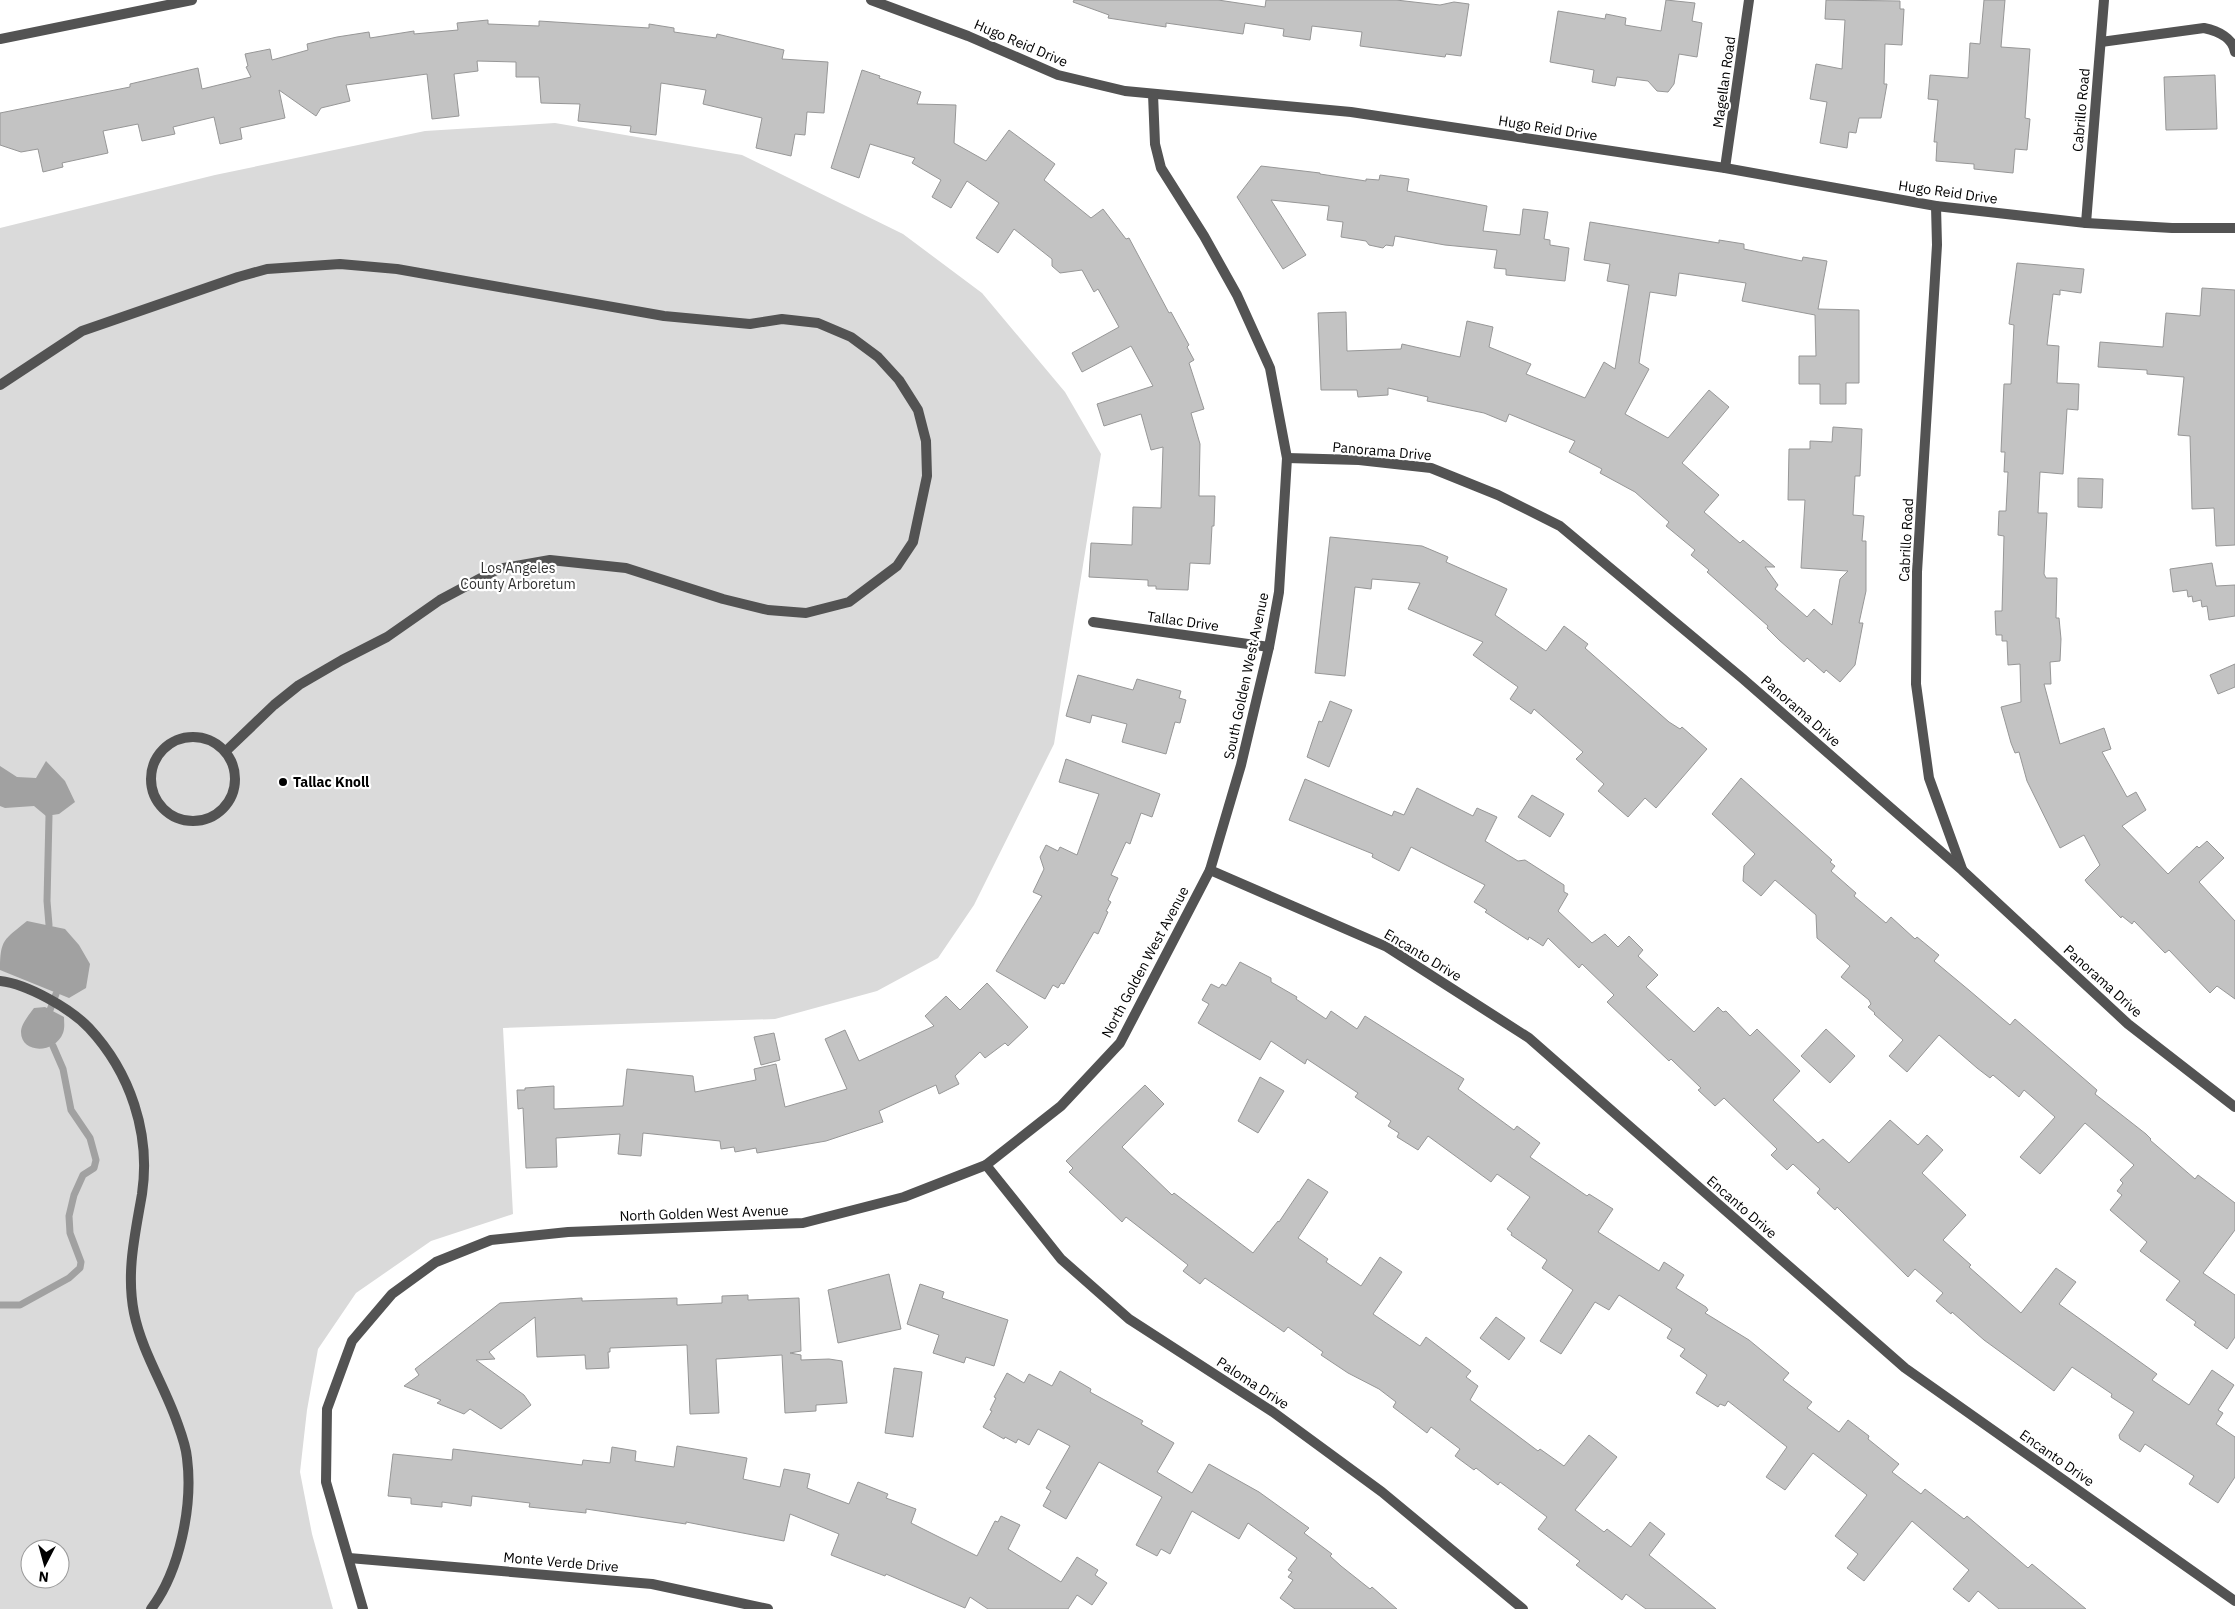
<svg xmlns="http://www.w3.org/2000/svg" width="2235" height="1609" viewBox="0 0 2235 1609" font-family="'IBM Plex Sans',sans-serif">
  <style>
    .green { fill: #dadada; fill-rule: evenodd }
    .water { fill: #a1a1a1 }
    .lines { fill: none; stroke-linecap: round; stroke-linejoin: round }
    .stream { stroke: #a1a1a1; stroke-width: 7 }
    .building { fill: #c3c3c3; stroke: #979797 }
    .lane { stroke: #535353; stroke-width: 10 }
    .street { stroke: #535353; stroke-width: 10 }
    .poi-dot { fill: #000; stroke: #fff; stroke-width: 2 }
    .labels { text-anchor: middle; stroke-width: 4.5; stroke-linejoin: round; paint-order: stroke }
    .street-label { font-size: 14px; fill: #000; stroke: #fff }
    .park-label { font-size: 14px; fill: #313131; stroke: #fff }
    .poi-label { font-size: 14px; font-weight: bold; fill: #000; stroke: #fff; text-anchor: start }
  </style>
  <rect width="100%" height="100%" fill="#fff"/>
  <!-- green -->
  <path class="green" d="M555 123 742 155 903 234 982 293 1065 392 1101 454 1054 744 974 905 938 958 877 991 775 1019 503 1028 513 1214 431 1241 356 1293 318 1349 307 1410 300 1472 312 1534 333 1609H0V228L215 175 425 131ZM30 1549H60V1579H30Z"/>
  <!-- water -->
  <g class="water">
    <polygon points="46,761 65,781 75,802 59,814 46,816 34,806 5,808 0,806 0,766 17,777 36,778"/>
    <path d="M27 921 65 929 79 945 90 964 86 988 69 998 0 970C0 939 4 940 27 921Z"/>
    <path d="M45 1007 64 1017C64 1022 65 1028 63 1033 55 1054 21 1054 21 1032 21 1024 29 1015 34 1008Z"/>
  </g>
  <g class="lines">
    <!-- stream -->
    <g class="stream">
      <polyline points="49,925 47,901 49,816"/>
      <polyline points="50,1010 56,994"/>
      <polyline points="0,1305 20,1305 69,1278 80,1268 81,1262 70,1233 69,1216 74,1195 83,1175 94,1168 96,1160 90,1138 71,1110 63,1069 53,1046"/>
    </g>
  </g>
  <!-- building -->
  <g class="building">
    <polygon points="1074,0 1218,0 1265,7 1266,0 1396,0 1440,5 1454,2 1469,4 1461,56 1446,54 1445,57 1360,46 1362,32 1312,26 1310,40 1283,36 1284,29 1245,23 1243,34 1166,23 1166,27 1108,18 1109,15 1073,2"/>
    <polygon points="1666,0 1695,3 1692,21 1702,23 1697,57 1679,54 1674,84 1668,92 1657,91 1648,81 1617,77 1615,86 1592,82 1594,70 1550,62 1558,11 1605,19 1606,14 1626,18 1625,25 1661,31"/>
    <polygon points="1826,0 1900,1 1900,9 1904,9 1902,45 1885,44 1884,84 1887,84 1881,118 1859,118 1856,133 1849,132 1847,148 1820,143 1827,102 1810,99 1816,64 1842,69 1845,20 1825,19"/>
    <polygon points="1984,0 2005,0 2001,47 2030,49 2025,118 2030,119 2027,150 2015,149 2013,173 1974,169 1974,164 1936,161 1937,142 1934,142 1938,100 1928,99 1930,75 1968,78 1970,43 1980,44"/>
    <polygon points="488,20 488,24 539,26 539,21 649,28 649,24 674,28 674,32 716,38 717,34 784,50 782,59 828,62 824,113 807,112 805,135 795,134 791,156 756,148 762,118 703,104 706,90 661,83 656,135 630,132 631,126 578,121 580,104 541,103 539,77 516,77 516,62 477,61 478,71 454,74 459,116 432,119 427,74 346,85 350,101 321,108 316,116 279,90 285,118 240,128 242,139 220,144 214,117 173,127 175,134 142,141 138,124 103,131 108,153 62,163 63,167 43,172 38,149 21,152 0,145 0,113 130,87 130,84 198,68 202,89 251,77 246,67 248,66 245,54 270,49 272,60 308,50 307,44 337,37 369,32 370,38 414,31 414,34 458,30 457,23"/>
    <polygon points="862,70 880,76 879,78 921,92 917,104 956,105 954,143 986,161 1009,130 1055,164 1044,180 1091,218 1103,209 1126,239 1129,238 1169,313 1171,312 1189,345 1187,347 1194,360 1189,363 1204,409 1191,413 1200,444 1199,496 1215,496 1214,526 1212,526 1210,564 1190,563 1188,590 1156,589 1156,586 1148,586 1148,580 1089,577 1091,543 1132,545 1133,507 1161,508 1163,447 1151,450 1141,414 1104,426 1097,404 1153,386 1131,346 1082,372 1072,353 1119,327 1098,289 1094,292 1082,270 1060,273 1052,266 1052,259 1014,229 998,253 976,238 999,203 967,181 951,208 932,197 941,180 912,163 915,158 870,144 859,178 831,168"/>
    <polygon points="2215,75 2217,129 2166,130 2164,77"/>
    <polygon points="1261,166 1320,173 1320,174 1366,181 1366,179 1379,180 1380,175 1409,179 1407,191 1487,206 1483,231 1520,235 1523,209 1548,212 1544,239 1550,240 1550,245 1569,248 1565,281 1506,275 1506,269 1494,268 1497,250 1445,245 1395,236 1393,246 1386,245 1383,248 1369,245 1366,241 1341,237 1343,222 1327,220 1329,206 1271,200 1306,255 1283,269 1237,197"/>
    <polygon points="1590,222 1719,243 1719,240 1744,244 1744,249 1802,261 1803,257 1827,261 1818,309 1859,310 1859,383 1846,383 1846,404 1820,404 1820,384 1799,384 1799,356 1816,356 1815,315 1742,301 1746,283 1679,273 1676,296 1650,292 1639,363 1649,369 1625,414 1668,438 1709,390 1729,407 1682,463 1719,495 1704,512 1740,543 1743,540 1775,567 1765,567 1778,585 1775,589 1807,617 1814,609 1832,625 1840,579 1848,571 1801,568 1805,500 1788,500 1789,449 1810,449 1810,441 1832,442 1833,427 1862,429 1860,476 1855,476 1853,515 1864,516 1862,541 1866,541 1866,591 1859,623 1863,623 1855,665 1840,682 1826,670 1824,673 1807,658 1804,662 1779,640 1767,628 1768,626 1707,572 1709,570 1691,555 1695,550 1666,526 1669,522 1635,492 1600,473 1602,469 1569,452 1575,441 1509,414 1506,422 1484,413 1427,401 1428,397 1388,388 1388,395 1358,397 1357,390 1321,390 1318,313 1346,312 1347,351 1401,349 1402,344 1460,357 1467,321 1493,327 1489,347 1531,364 1526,374 1585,398 1604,362 1615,369 1629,285 1607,281 1610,264 1584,260"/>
    <polygon points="2017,263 2084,269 2081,293 2060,290 2060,295 2053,294 2047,345 2059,346 2057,383 2079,384 2078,410 2067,409 2063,474 2040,472 2038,513 2047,513 2044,574 2046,578 2057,578 2056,618 2059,618 2061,639 2060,661 2050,662 2051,684 2044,684 2060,744 2104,728 2111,749 2102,752 2127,797 2136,792 2146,810 2122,826 2168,874 2197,846 2199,848 2207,841 2224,858 2199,882 2235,921 2235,999 2217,986 2210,993 2169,950 2165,953 2134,921 2132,924 2122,916 2121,918 2087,883 2085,880 2100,865 2084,835 2060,848 2027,781 2019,752 2015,753 2011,743 2001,707 2021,702 2020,664 2008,665 2007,641 2002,641 2002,635 1996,635 1995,611 2002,611 2004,536 1998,535 1999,511 2006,511 2008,472 2004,472 2005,452 2001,452 2003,406 2004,384 2011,384 2014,325 2009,324"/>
    <polygon points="2202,288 2235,290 2235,545 2216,546 2214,508 2192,509 2190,436 2178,435 2184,377 2147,374 2147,370 2098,367 2100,342 2163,347 2166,313 2200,316"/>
    <polygon points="2078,478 2103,479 2102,508 2078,507"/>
    <polygon points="1330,537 1422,546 1448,557 1446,562 1507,589 1495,615 1546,651 1564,626 1588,644 1585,648 1669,722 1680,729 1682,727 1707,749 1656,808 1645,798 1628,817 1598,791 1604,784 1576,759 1583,752 1534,709 1531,714 1510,699 1518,687 1473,655 1483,642 1408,609 1420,583 1372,579 1371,589 1355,587 1345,676 1315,673"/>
    <polygon points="2212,563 2216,586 2235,585 2235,616 2209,620 2207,606 2202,607 2201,600 2193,602 2192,596 2188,597 2187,590 2173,592 2170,569"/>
    <polygon points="2235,664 2235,687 2218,694 2210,675"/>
    <polygon points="1078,675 1133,690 1137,679 1181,691 1179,698 1186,700 1180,723 1175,722 1166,754 1122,742 1127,724 1092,715 1090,723 1066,716"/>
    <polygon points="1330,701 1352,710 1329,767 1307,757 1319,721 1322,722"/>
    <polygon points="1066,759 1160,794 1152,817 1141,813 1130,844 1126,842 1111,875 1118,878 1108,900 1111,902 1106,911 1108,912 1098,934 1094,932 1064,984 1061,983 1058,988 1053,985 1045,999 996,971 1042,896 1033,892 1044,869 1040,857 1046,845 1058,851 1060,847 1077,855 1099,794 1059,782"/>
    <polygon points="1741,778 1832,860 1830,862 1835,866 1831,871 1856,893 1854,896 1886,923 1891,917 1915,939 1917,937 1939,955 1934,961 1970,991 2010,1025 2015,1019 2097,1090 2095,1094 2146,1134 2151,1139 2150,1140 2195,1179 2198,1175 2235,1203 2235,1230 2203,1273 2235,1295 2235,1337 2227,1349 2194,1325 2196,1322 2166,1300 2180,1281 2140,1251 2147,1242 2110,1210 2122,1195 2117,1191 2123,1183 2120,1180 2134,1165 2085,1123 2040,1174 2020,1157 2055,1117 2024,1090 2019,1097 1993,1075 1990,1078 1977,1068 1939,1035 1907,1072 1889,1056 1903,1040 1874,1014 1875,1013 1868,1007 1871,1004 1869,1000 1841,977 1850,966 1817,938 1816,915 1775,880 1761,896 1743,881 1744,866 1755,854 1712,814"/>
    <polygon points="1305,779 1392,816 1394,811 1404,815 1417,788 1473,816 1477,808 1497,817 1485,841 1518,861 1525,860 1564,885 1564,892 1568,894 1558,911 1592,943 1605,934 1618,947 1629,936 1643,950 1638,956 1658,975 1646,987 1694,1032 1718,1007 1723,1012 1726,1011 1750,1036 1757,1029 1800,1071 1773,1100 1818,1143 1823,1139 1849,1163 1890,1120 1918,1145 1927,1135 1943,1150 1922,1173 1966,1215 1943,1240 1971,1265 1969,1267 2021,1313 2056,1268 2076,1282 2059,1304 2157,1374 2152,1380 2189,1405 2212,1370 2234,1385 2218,1410 2223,1413 2216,1424 2235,1437 2235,1477 2218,1503 2189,1484 2194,1476 2145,1444 2140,1452 2120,1439 2119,1435 2134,1412 2111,1397 2112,1394 2072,1367 2054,1391 1984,1340 1952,1312 1951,1314 1936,1301 1943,1293 1915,1269 1908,1277 1837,1207 1835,1210 1817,1193 1820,1189 1793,1164 1787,1170 1771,1155 1777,1149 1724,1098 1715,1106 1698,1090 1701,1088 1671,1059 1669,1061 1607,1002 1614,995 1582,964 1579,968 1548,938 1543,946 1529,937 1528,940 1485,912 1487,910 1474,902 1485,885 1411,847 1399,871 1372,857 1373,854 1289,820"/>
    <polygon points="1532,795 1564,814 1550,837 1518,817"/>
    <polygon points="1240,962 1271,978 1271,982 1297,997 1296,999 1326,1019 1331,1011 1357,1029 1365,1016 1464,1079 1458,1089 1514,1130 1517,1126 1540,1143 1530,1157 1587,1196 1589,1194 1613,1209 1598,1232 1659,1271 1664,1262 1684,1275 1676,1288 1706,1307 1708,1310 1705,1313 1749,1340 1789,1373 1783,1380 1812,1402 1807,1408 1839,1432 1848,1420 1869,1436 1868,1439 1899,1464 1892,1472 1921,1494 1925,1489 1964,1519 1967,1516 2028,1568 2032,1564 2086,1609 1999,1609 1978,1591 1969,1602 1953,1589 1969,1570 1912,1521 1864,1581 1847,1568 1858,1554 1835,1536 1867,1495 1813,1453 1785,1490 1766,1477 1787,1447 1728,1401 1725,1406 1720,1404 1718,1407 1696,1393 1707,1375 1680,1356 1685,1349 1667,1338 1672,1329 1619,1295 1609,1310 1595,1302 1561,1354 1540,1341 1573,1290 1542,1268 1547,1260 1511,1235 1512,1233 1507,1229 1530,1197 1497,1174 1491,1182 1428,1136 1418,1150 1397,1137 1399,1133 1388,1126 1391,1121 1355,1097 1358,1093 1307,1059 1305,1064 1271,1041 1260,1060 1198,1023 1209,1004 1202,1000 1211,984 1219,988 1222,984 1226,986"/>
    <polygon points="987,983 1028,1027 1008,1046 1005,1043 985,1058 980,1052 955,1076 959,1084 939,1094 936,1085 879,1111 883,1122 826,1141 757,1153 756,1148 735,1152 734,1147 721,1149 720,1141 643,1133 641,1156 618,1154 620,1134 556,1138 557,1167 526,1168 523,1108 518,1109 517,1090 525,1090 525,1088 554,1086 554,1109 623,1106 627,1069 693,1076 695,1092 756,1080 754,1069 776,1064 785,1107 847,1089 825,1039 845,1030 859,1061 934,1026 925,1016 946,996 960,1010"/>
    <polygon points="1826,1029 1855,1056 1830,1083 1801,1056"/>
    <polygon points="774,1033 780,1060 761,1065 754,1037"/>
    <polygon points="1260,1077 1284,1091 1258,1133 1238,1121"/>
    <polygon points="1145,1085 1164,1104 1122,1147 1172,1195 1174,1193 1253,1253 1278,1221 1279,1222 1308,1179 1328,1192 1298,1238 1328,1259 1326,1262 1361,1286 1380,1257 1402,1272 1373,1314 1420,1346 1426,1337 1471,1371 1466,1377 1478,1386 1470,1400 1538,1451 1540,1449 1564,1466 1589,1435 1617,1457 1575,1510 1604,1532 1607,1529 1631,1547 1650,1522 1665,1534 1649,1555 1716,1609 1646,1609 1626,1594 1622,1600 1576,1565 1580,1561 1538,1529 1547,1517 1500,1482 1498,1485 1476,1468 1474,1470 1455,1456 1460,1449 1431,1427 1427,1433 1393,1407 1396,1402 1379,1389 1348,1373 1321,1355 1323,1352 1288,1327 1284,1332 1205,1278 1200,1284 1183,1271 1188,1265 1126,1217 1122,1222 1088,1190 1069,1172 1073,1168 1066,1161"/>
    <polygon points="889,1274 901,1329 838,1343 828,1290"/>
    <polygon points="920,1284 944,1292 942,1298 1008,1320 994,1366 966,1357 964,1363 933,1353 939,1335 907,1324"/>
    <polygon points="748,1295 748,1300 799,1298 801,1351 790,1353 801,1355 801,1360 829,1359 842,1361 847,1403 816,1405 816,1411 785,1413 782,1355 716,1359 719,1413 690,1414 687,1345 610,1348 610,1352 608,1352 609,1368 586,1369 585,1355 537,1357 535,1317 489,1352 495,1359 476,1360 524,1395 531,1405 501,1429 470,1409 464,1414 437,1403 441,1400 404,1386 419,1375 415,1369 500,1303 582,1298 582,1301 677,1298 677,1305 722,1303 722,1296"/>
    <polygon points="1496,1317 1525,1338 1509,1360 1480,1338"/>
    <polygon points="894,1368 922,1372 913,1437 885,1433"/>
    <polygon points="1060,1371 1091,1389 1090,1392 1143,1421 1141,1424 1174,1443 1157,1472 1192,1493 1209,1464 1259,1492 1309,1528 1304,1533 1332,1554 1330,1556 1341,1566 1370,1589 1372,1587 1397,1609 1295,1609 1280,1598 1293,1580 1288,1577 1292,1572 1288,1570 1297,1558 1248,1523 1239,1539 1192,1511 1170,1554 1161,1549 1157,1556 1136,1545 1162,1497 1099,1462 1066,1519 1043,1506 1051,1491 1046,1488 1070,1446 1038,1429 1029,1445 1018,1439 1016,1443 1005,1437 1004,1439 983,1427 992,1411 990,1410 996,1398 994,1397 1007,1373 1024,1383 1029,1374 1052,1386"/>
    <polygon points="677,1446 747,1458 743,1479 780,1487 784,1469 810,1474 807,1488 849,1504 858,1482 888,1494 886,1498 916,1509 911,1523 977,1556 995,1521 998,1522 1001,1516 1020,1525 1008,1549 1061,1582 1077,1557 1098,1570 1095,1575 1107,1583 1092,1605 1077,1595 1068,1609 988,1609 970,1597 965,1608 886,1574 885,1576 831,1555 839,1534 790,1514 784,1541 686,1522 686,1524 586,1509 586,1513 529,1507 530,1503 472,1496 471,1506 442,1502 442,1507 411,1504 411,1498 388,1496 393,1454 452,1460 453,1449 582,1465 583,1460 610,1463 612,1447 636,1451 635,1461 674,1467"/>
  </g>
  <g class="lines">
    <!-- lane -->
    <path class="lane" d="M2101 42 2204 28C2218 31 2233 38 2235 52"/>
    <!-- street -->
    <g class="street">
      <polyline points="871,0 968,36 1058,75 1125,91 1351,112 1725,168 1936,206 2086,223 2172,228 2235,228"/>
      <polyline points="0,39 192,0"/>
      <polyline points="1725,168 1749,0"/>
      <polyline points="1936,206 1937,245 1917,572 1916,684 1929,778 1962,869"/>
      <polyline points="2086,223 2104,0"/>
      <polyline points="0,385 82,331 238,277 267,269 340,264 397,269 664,316 750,324 782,319 818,323 851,337 878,357 899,380 918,410 926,441 927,476 913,542 897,566 849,602 806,613 768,610 723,599 626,568 550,560 498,569 440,600 387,637 342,660 299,685 274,705 226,751"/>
      <polyline points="1287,458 1359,460 1431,468 1498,495 1560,526 1742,678 1962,870 2128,1024 2235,1107"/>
      <polyline points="1093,622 1269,647"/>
      <circle cx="193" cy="779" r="42"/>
      <polyline points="1210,870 1387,947 1529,1038 1905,1368 2235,1601"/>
      <path d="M0 981C27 984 70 1008 89 1028 130 1072 151 1133 142 1194 135 1235 126 1272 134 1313 142 1352 164 1385 177 1422 181 1433 186 1446 187 1458 193 1505 180 1571 151 1609"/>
      <polyline points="986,1165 1061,1259 1129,1319 1273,1412 1382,1492 1523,1609"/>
      <polyline points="349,1558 652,1584 768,1609"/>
      <polyline points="363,1609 326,1482 327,1409 352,1341 392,1294 436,1262 491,1240 568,1232 803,1223 904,1197 986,1165 1061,1106 1120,1043 1210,870 1241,765 1269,647 1279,592 1287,458 1270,368 1237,295 1204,236 1161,168 1155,144 1153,94"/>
    </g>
  </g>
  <!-- markers -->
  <circle class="poi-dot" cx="283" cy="782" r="5"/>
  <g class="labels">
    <!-- street labels -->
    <g class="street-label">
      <text transform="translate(1021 43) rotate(23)" y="5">Hugo Reid Drive</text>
      <text transform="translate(1724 82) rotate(-82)" y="5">Magellan Road</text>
      <text transform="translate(2081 110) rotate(-85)" y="5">Cabrillo Road</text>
      <text transform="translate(1548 128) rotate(9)" y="5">Hugo Reid Drive</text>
      <text transform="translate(1948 192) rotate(8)" y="5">Hugo Reid Drive</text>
      <text transform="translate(1382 451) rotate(5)" y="5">Panorama Drive</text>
      <text transform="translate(1906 540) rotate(-87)" y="5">Cabrillo Road</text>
      <text transform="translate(1183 621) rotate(8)" y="5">Tallac Drive</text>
      <text transform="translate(1246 676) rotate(-78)" y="5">South Golden West Avenue</text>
      <text transform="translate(1801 711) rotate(41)" y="5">Panorama Drive</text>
      <text transform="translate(1423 955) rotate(31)" y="5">Encanto Drive</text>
      <text transform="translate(1145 962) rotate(-62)" y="5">North Golden West Avenue</text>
      <text transform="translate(2103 981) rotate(42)" y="5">Panorama Drive</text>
      <text transform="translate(1742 1207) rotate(41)" y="5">Encanto Drive</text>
      <text transform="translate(704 1213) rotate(-2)" y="5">North Golden West Avenue</text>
      <text transform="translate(1253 1383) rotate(33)" y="5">Paloma Drive</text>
      <text transform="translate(2057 1458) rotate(35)" y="5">Encanto Drive</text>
      <text transform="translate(561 1562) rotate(5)" y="5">Monte Verde Drive</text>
    </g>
    <!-- park labels -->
    <g class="park-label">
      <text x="518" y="573">Los Angeles<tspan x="518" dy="16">County Arboretum</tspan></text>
    </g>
    <!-- poi labels -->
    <g class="poi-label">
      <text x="293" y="787">Tallac Knoll</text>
    </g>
  </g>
  <!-- north arrow -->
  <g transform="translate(45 1564) rotate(186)"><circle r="24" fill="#ffffff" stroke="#999999"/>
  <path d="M0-4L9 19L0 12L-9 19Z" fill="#000000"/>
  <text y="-8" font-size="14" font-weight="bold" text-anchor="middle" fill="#000000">N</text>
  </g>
</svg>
